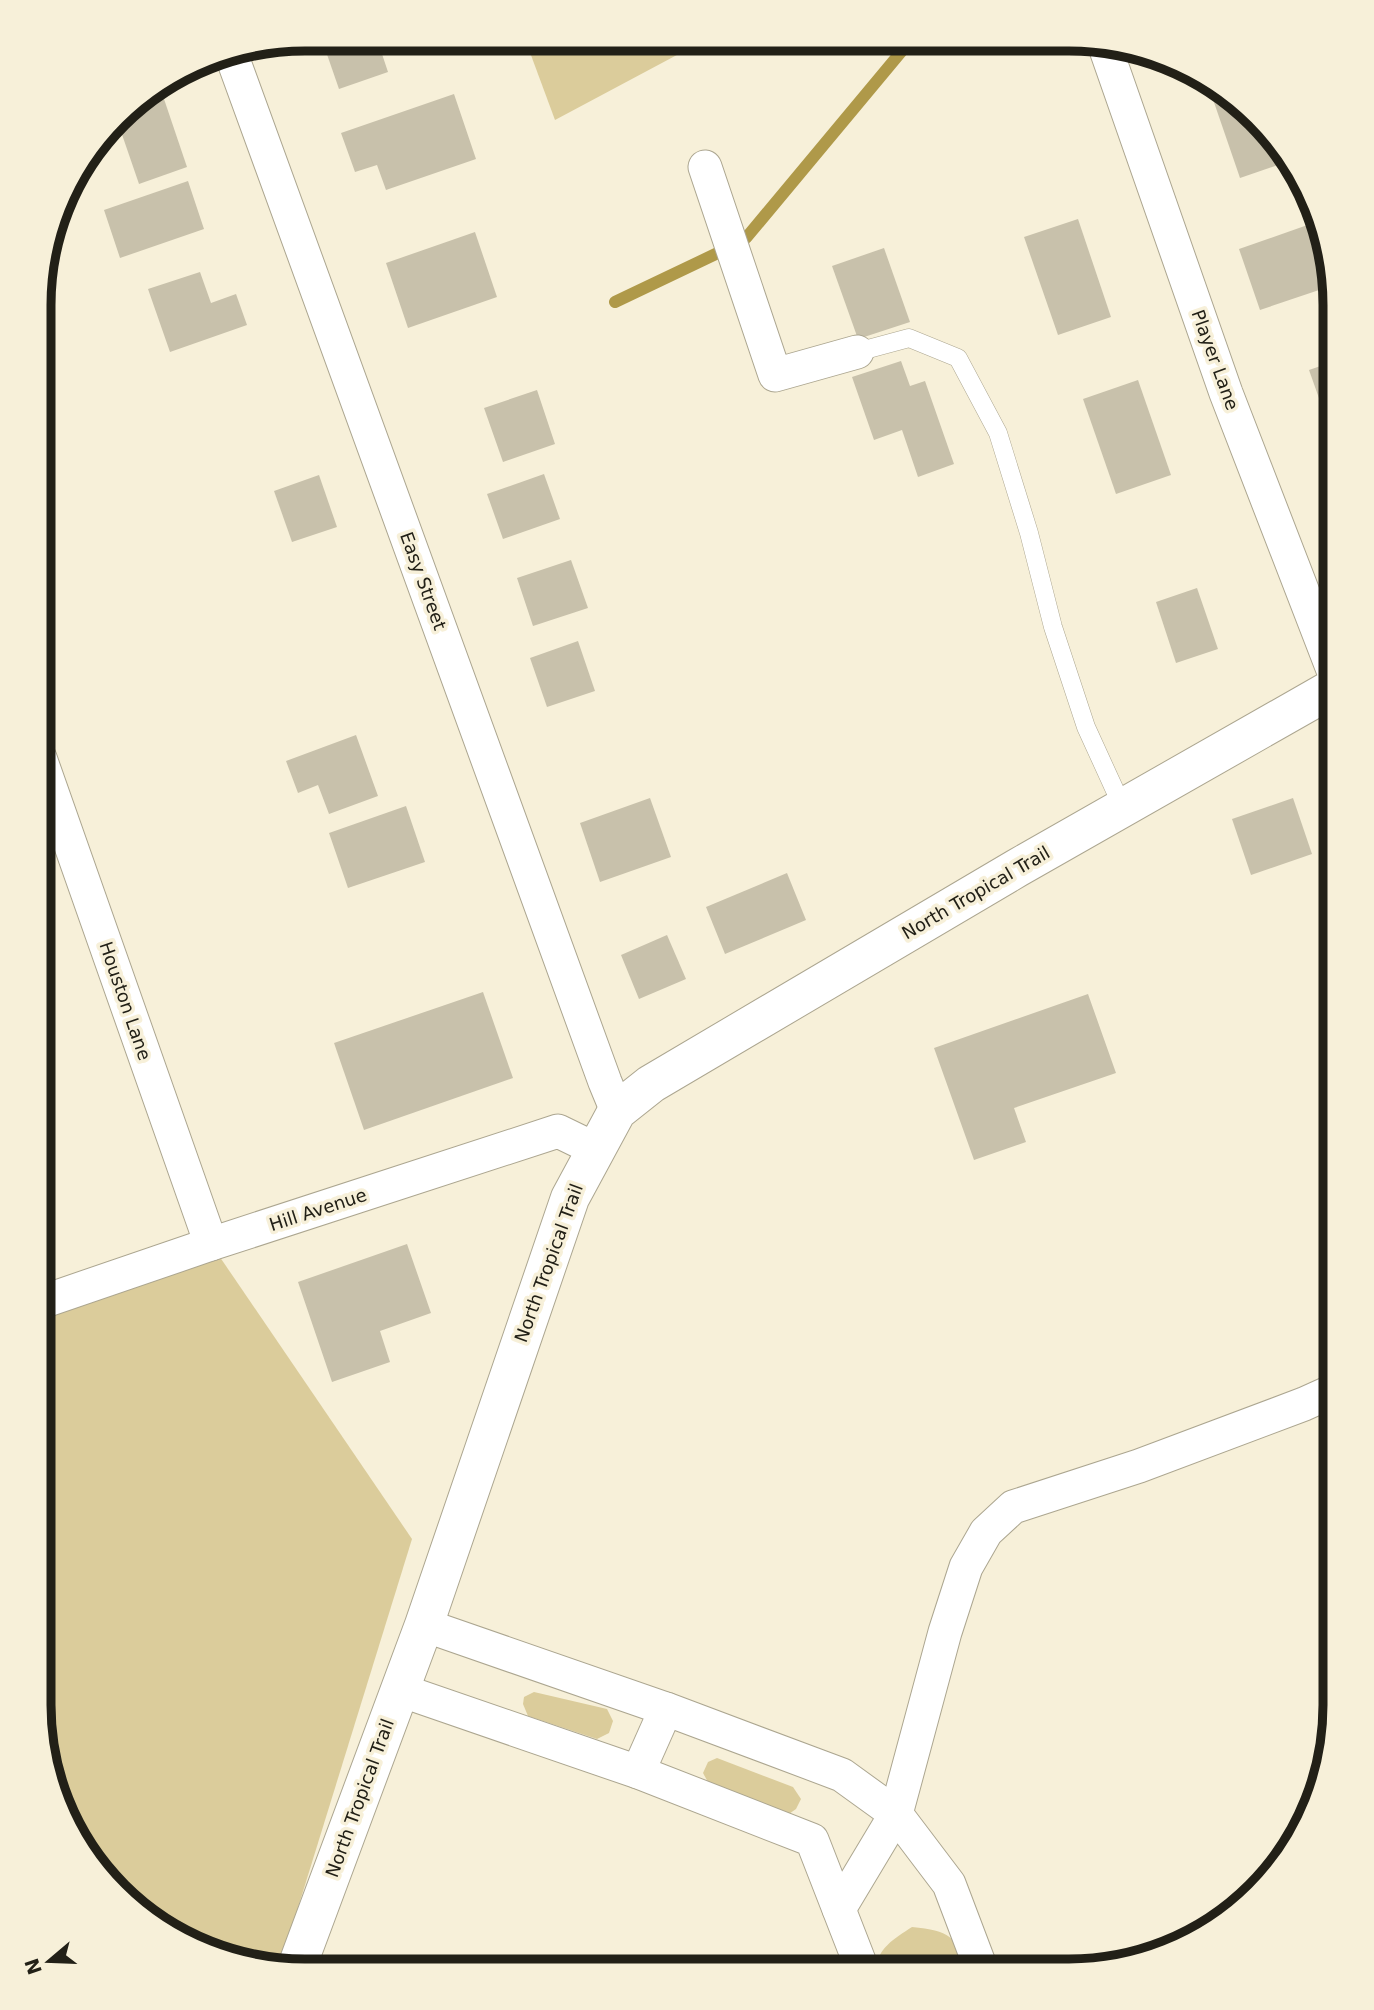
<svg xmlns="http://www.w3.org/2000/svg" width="1374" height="2010" viewBox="0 0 1374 2010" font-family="'DejaVu Sans',sans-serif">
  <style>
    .green { fill: #dbcc9b }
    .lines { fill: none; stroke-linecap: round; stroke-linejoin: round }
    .stream { stroke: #af9949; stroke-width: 12 }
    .building { fill: #c8c1ab }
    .lane-casing { stroke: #aca690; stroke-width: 19 }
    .street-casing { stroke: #aca690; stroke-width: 35 }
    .secondary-casing { stroke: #aca690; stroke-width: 40 }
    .lane { stroke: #fff; stroke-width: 18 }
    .street { stroke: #fff; stroke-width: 33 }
    .secondary { stroke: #fff; stroke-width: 38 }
    .labels { text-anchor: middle; stroke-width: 7; stroke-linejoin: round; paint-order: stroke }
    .street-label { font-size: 18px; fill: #222017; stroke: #f7f0d9 }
    .rim { fill: none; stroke: #222017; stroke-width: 9 }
  </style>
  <rect width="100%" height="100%" fill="#f7f0d9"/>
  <!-- green -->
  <g class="green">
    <polygon points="525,39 705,40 555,120"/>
    <polygon points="211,1244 412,1539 279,1969 271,1969 157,1926 104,1880 66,1822 39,1705 39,1304"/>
    <polygon points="534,1692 607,1709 613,1721 609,1733 597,1739 528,1716 523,1704 524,1697"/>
    <polygon points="717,1758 793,1787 801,1799 796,1809 786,1816 709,1784 703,1773 708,1762"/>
    <path d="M912 1927C950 1931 955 1935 969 1971H876C876 1949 895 1938 912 1927Z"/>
  </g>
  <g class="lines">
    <!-- stream -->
    <g class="stream">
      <polyline points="746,238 911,40"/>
      <polyline points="615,302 724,250"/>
    </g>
  </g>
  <!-- building -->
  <g class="building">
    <polygon points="327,39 377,39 388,72 339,89 322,40"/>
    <polygon points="1206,79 1231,93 1287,162 1240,178"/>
    <polygon points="454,94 476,159 386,190 377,165 355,172 341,133"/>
    <polygon points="164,99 187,167 139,184 117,120 123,113"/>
    <polygon points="188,181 204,229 120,258 104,210"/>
    <polygon points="1078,219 1111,317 1058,335 1024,237"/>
    <polygon points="1316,222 1331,286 1260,310 1239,249"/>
    <polygon points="475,232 497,297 408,328 386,263"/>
    <polygon points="884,248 910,322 858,339 832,266"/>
    <polygon points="200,272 211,303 236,294 247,325 170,352 148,289"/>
    <polygon points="901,361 910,386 925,381 954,464 918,477 902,430 874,440 852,377"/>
    <polygon points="1335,361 1335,434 1332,435 1309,370"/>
    <polygon points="1138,380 1171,475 1116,494 1083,399"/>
    <polygon points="537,390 555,444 503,462 484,408"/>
    <polygon points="544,474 560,519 503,539 487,494"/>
    <polygon points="319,475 337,527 292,542 274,491"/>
    <polygon points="571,560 588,608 533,626 517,578"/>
    <polygon points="1197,588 1218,649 1176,663 1156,602"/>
    <polygon points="578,641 595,691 547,707 530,658"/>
    <polygon points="356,735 378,796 329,814 318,785 298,793 286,761"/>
    <polygon points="650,798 671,857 600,882 580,823"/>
    <polygon points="1293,798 1312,854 1251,875 1232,819"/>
    <polygon points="406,806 425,862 348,888 329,833"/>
    <polygon points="787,873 806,920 725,954 706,907"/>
    <polygon points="667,935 686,979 639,999 621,955"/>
    <polygon points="483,992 513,1078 364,1130 334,1043"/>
    <polygon points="1088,994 1116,1073 1014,1108 1026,1142 974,1160 934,1048"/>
    <polygon points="407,1244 431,1313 380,1331 390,1362 332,1382 298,1282"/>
  </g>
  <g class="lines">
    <defs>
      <polyline id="lane" points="857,352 909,338 958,358 998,433 1029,533 1053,627 1086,727 1123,808"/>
      <g id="street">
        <polyline points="1103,41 1226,393 1335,675"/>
        <polyline points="230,51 605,1082 617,1111"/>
        <polyline points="705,167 775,375 857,352"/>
        <polyline points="40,758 211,1244"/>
        <polyline points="39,1303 211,1244 558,1131 595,1149"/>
        <polyline points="424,1625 666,1709 842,1775 896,1814 949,1884 982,1971"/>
        <polyline points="400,1690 638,1772 812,1840 863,1971"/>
        <polyline points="638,1772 666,1709"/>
        <polyline points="839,1909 896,1814 945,1632 966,1567 986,1532 1013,1507 1139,1466 1304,1404 1335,1390"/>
      </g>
      <polyline id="secondary" points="296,1969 424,1625 570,1198 617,1111 651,1084 1017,868 1335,687"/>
    </defs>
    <!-- lane casing -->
    <use href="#lane" class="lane-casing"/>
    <!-- street casing -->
    <use href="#street" class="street-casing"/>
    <!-- secondary casing -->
    <use href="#secondary" class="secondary-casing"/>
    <!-- lane -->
    <use href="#lane" class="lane"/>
    <!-- street -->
    <use href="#street" class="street"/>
    <!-- secondary -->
    <use href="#secondary" class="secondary"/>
  </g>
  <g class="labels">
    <!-- street labels -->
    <g class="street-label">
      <text transform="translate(1215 360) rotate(70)" y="6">Player Lane</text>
      <text transform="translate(423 581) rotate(70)" y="6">Easy Street</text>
      <text transform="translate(976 893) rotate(-30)" y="6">North Tropical Trail</text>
      <text transform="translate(125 1001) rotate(71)" y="6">Houston Lane</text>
      <text transform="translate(318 1210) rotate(-18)" y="6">Hill Avenue</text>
      <text transform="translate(549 1263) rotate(-70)" y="6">North Tropical Trail</text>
      <text transform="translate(360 1798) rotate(-70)" y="6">North Tropical Trail</text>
    </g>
  </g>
  <!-- crop -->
  <path d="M0 0H1374V2010H0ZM305 51H1069A254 254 0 0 1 1323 305V1705A254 254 0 0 1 1069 1959H305A254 254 0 0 1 51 1705V305A254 254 0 0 1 305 51Z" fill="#f7f0d9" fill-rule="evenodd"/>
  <path class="rim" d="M305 51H1069A254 254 0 0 1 1323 305V1705A254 254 0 0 1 1069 1959H305A254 254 0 0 1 51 1705V305A254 254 0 0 1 305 51Z"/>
  <!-- north arrow -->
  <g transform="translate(49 1961) rotate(251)" stroke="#f7f0d9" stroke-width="5" paint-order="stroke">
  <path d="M0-5L12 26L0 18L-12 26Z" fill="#222017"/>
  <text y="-10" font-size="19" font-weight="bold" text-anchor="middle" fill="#222017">N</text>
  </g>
</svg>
